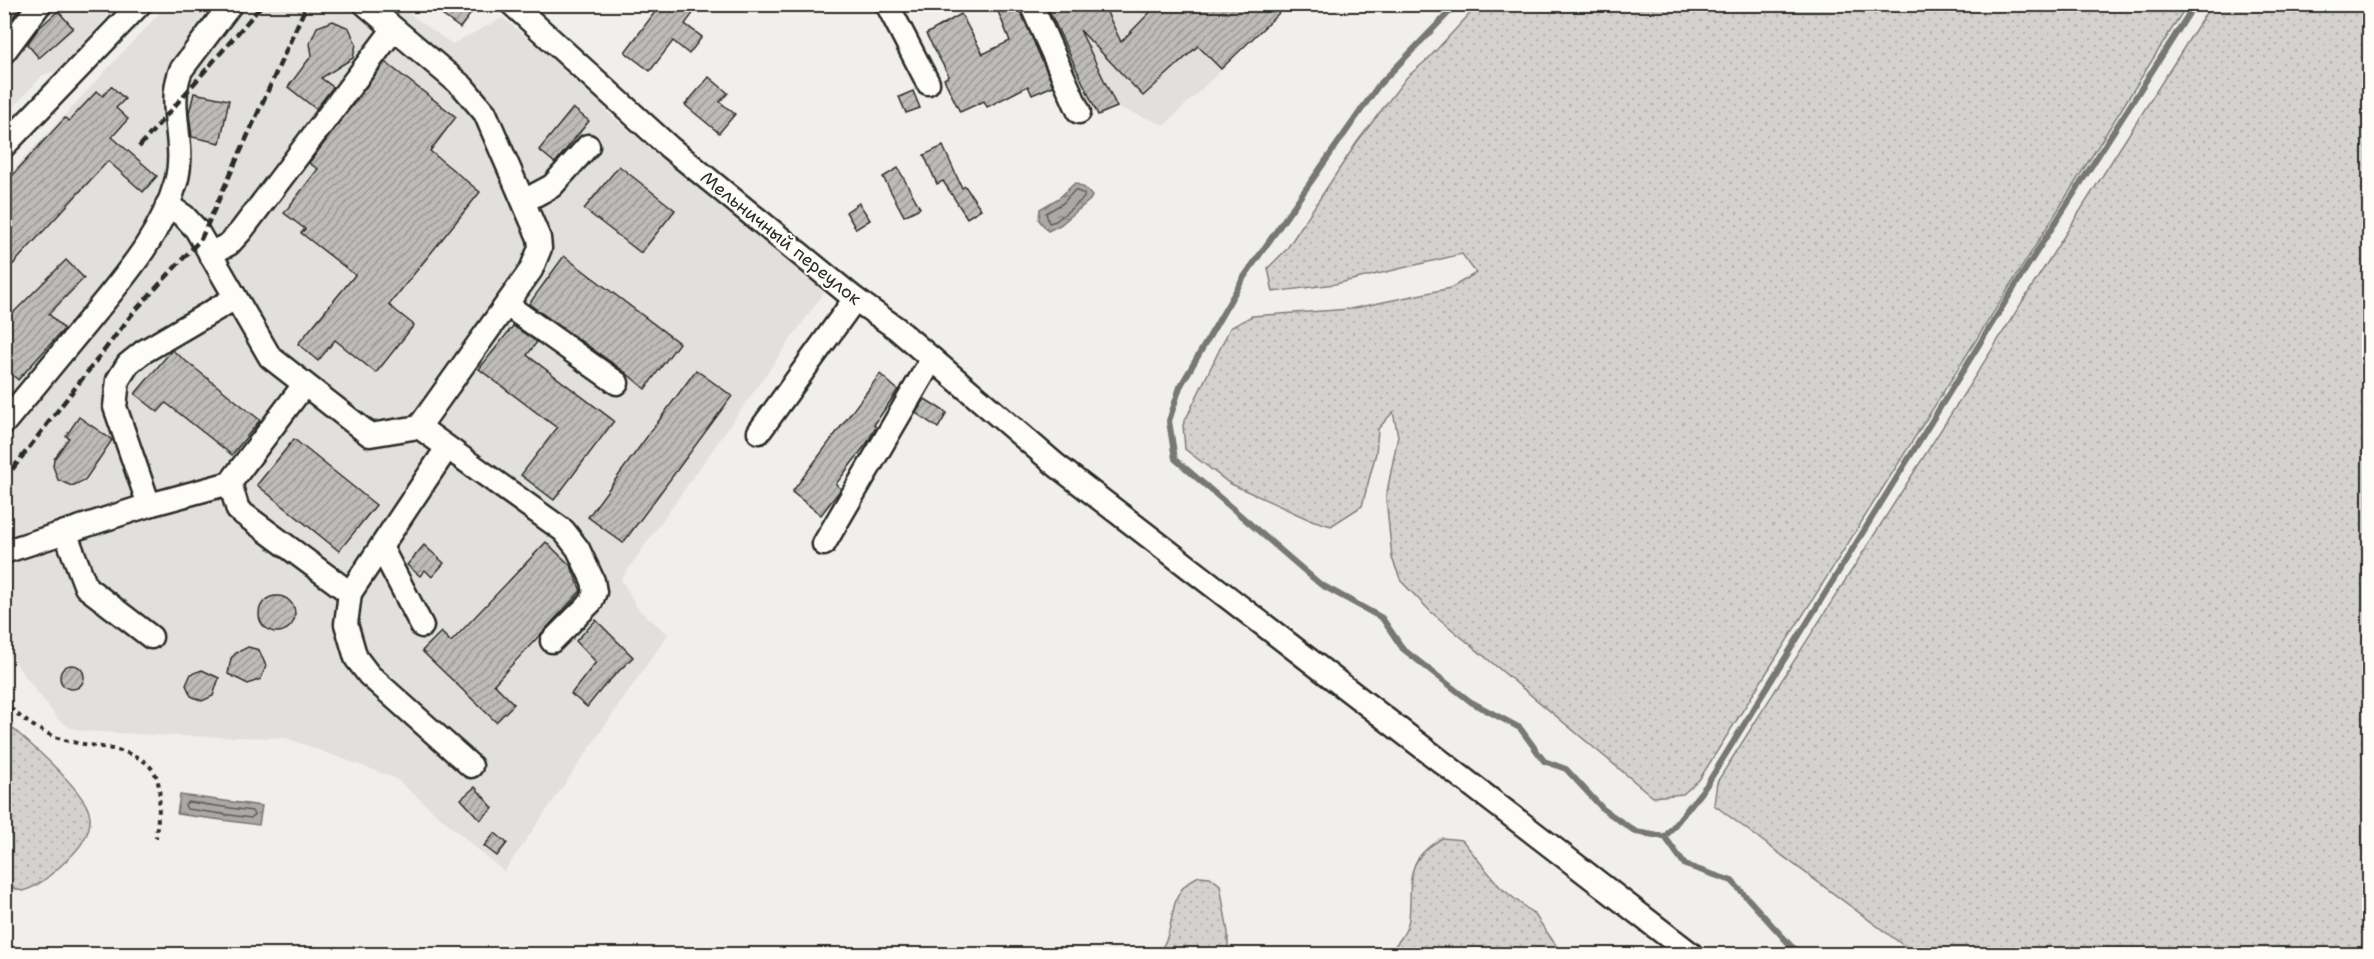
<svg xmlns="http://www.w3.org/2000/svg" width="2374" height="959" viewBox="0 0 2374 959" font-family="'Shantell Sans',sans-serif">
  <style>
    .built { fill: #e1e0dc }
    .green { fill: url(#green-dots); stroke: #7f7e7d; stroke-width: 1.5 }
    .water { fill: url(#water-ripples); stroke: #777775; stroke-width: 1.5 }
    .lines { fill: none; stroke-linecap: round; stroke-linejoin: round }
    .shore { stroke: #5e5d5d; stroke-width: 1.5 }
    .stream { stroke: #777775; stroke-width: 6 }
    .building { fill: url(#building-hatch); stroke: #2b2b2b; stroke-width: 1.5 }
    .minor-casing { stroke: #2b2b2b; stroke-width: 27 }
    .path { stroke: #2b2b2b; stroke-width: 4; stroke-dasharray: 4.5 4.5; stroke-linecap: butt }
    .minor { stroke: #fdfcf7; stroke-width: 22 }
    .rail { stroke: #2b2b2b; stroke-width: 4.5; stroke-dasharray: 9 4.5; stroke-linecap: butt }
    .labels { text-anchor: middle; stroke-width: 4.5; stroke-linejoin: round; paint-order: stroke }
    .street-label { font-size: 18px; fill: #2b2b2b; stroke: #fdfcf7 }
  </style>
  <defs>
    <pattern id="green-dots" width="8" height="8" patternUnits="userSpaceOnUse" patternTransform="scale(1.5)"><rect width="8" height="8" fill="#d3d2cf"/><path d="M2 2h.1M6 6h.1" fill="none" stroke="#b5b4b2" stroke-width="1.8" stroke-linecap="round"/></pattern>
    <pattern id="water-ripples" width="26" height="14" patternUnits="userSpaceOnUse" patternTransform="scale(1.5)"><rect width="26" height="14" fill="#aaa9a7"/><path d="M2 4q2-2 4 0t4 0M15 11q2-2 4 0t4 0" fill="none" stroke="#8b8a88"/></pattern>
    <pattern id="building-hatch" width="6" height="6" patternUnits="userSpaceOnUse" patternTransform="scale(1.5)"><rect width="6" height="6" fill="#bdbcb8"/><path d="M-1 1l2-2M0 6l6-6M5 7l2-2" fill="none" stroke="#9a9996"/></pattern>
  </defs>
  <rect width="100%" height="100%" fill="#f0efeb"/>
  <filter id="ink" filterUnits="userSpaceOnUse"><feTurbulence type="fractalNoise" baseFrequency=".0167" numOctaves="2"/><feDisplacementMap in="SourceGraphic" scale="12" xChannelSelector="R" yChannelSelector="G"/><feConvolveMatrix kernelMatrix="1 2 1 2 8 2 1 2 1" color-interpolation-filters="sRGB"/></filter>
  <g filter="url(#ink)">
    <!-- built -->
    <g class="built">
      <polygon points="1272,4 1279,13 1165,125 1117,107 1098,115 1047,5"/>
      <polygon points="4,5 118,5 59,70 43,75 5,116"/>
      <polygon points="167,5 407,5 407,12 452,44 503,18 601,98 607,112 825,291 621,579 638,609 668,634 504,872 395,778 286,738 174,736 81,731 69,727 58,719 5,650 4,180"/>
    </g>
    <!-- green -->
    <g class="green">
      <polygon points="1478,5 2187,5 1699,780 1683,794 1653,797 1430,611 1401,581 1392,558 1386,497 1398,436 1393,412 1378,429 1376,453 1362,506 1331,526 1308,519 1229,483 1185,449 1183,425 1230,328 1252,316 1350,309 1451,288 1476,273 1462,254 1335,284 1273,292 1268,268 1286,250 1357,142 1407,77 1428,59"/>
      <polygon points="2211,5 2369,5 2369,954 1915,954 1714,805 1717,782"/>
      <path d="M5 722C24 738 89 793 90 817 91 834 79 849 67 860 55 871 38 888 22 891L5 885Z"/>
      <path d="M1442 838 1462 840 1500 887 1535 915 1562 954H1387C1397 944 1407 933 1409 919 1413 880 1402 862 1442 838Z"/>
      <path d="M1199 876 1210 877 1220 885 1228 933V954H1157C1181 928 1161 894 1199 876Z"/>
    </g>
    <!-- water -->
    <g class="water">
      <polygon points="1075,183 1085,188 1092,196 1090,200 1060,225 1048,231 1039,220 1040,209 1059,198"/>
      <polygon points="180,795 262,806 259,825 177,814"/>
    </g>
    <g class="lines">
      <!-- shore -->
      <g class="shore">
        <polygon points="1075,190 1084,194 1084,198 1056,221 1049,223 1046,213 1063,203"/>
        <polygon points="188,802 252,811 254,815 251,818 187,809 185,805"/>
      </g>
      <!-- stream -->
      <g class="stream">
        <polyline points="1457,4 1378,86 1244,277 1180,387 1169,421 1175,459 1320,584 1382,618 1403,649 1471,702 1520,728 1544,761 1566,769 1603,809 1636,832 1665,837 1685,865 1732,881 1791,946 1803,954"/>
        <polyline points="1665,837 1706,786 2027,267 2195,4"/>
      </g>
    </g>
    <!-- building -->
    <g class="building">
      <polygon points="4,4 23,4 4,29"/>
      <polygon points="427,4 478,4 460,28"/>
      <polygon points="661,4 684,4 694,12 685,24 702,37 689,54 673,41 650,71 625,52"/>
      <polygon points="995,4 1018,4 1053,86 1032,95 1028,86 987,107 984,101 960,112 944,79 949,76 926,34 961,14 983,54 1010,41"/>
      <polygon points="1046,4 1103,4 1121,42 1158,4 1272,4 1279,13 1221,69 1198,46 1143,96 1080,30 1117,107 1098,115"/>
      <polygon points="58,11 73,28 39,58 27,44 39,28"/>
      <polygon points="333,21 349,28 356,44 353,58 321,78 333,87 316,109 288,87 312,55 310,43 317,27"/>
      <polygon points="385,62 456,117 430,151 480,192 389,305 414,325 376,373 335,340 318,361 298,344 355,275 301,233 305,229 284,213 318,169 309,163"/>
      <polygon points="709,77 728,93 720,102 735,114 719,133 685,105"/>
      <polygon points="111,86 125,99 116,108 128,119 112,137 157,176 143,192 108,161 4,274 4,184 65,118 69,121 97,91 103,96"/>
      <polygon points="913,91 920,108 906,113 899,97"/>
      <polygon points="194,93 229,100 220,143 192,137 189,113"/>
      <polygon points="573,108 589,121 555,163 539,150"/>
      <polygon points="943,146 962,188 965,186 981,209 967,218 943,181 937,184 924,155"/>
      <polygon points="619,166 675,210 641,253 584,209"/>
      <polygon points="898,168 920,208 904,216 883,177"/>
      <polygon points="859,203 870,220 856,229 846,212"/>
      <polygon points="564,256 679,343 645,389 625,372 529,304"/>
      <polygon points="66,260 84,278 49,314 64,329 18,380 4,367 4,306 12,314"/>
      <polygon points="513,326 537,342 527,355 614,421 554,500 521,475 557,428 479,369"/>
      <polygon points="172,350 260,420 232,455 166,403 158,412 135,394"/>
      <polygon points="696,370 732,396 623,543 588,517"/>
      <polygon points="880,374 898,390 874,425 876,427 867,443 836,484 841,489 821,515 792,492"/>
      <polygon points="925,399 947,413 938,428 916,413"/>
      <polygon points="79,417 112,440 85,480 72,486 58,480 53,466 54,459 69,438 66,436"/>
      <polygon points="294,439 376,505 339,551 257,485"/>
      <polygon points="546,542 571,566 581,591 494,684 514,704 496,722 422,651 441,632 451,642"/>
      <polygon points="424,545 444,563 432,577 425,570 420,576 407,565"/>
      <circle cx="277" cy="614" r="18"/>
      <polygon points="596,620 633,657 604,686 587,707 571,694 596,662 576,641"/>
      <polygon points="248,647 259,650 266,666 261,679 248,684 228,674 231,658 236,653"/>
      <circle cx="72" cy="677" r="12"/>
      <polygon points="202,670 219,678 213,696 202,701 191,696 186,685 191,674"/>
      <polygon points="475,787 493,808 480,820 461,799"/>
      <polygon points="495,833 507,843 497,856 484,846"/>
    </g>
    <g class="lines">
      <defs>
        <g id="minor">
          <polyline points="365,4 463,87 485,113 539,238 540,248 531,270 419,427 564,531 578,549 593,581 595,592 591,602 552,641"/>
          <polyline points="512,4 669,147 855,299 896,328 1056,465 1691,954"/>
          <polyline points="887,4 928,83"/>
          <polyline points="1031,4 1079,112"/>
          <polyline points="4,52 40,4"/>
          <polyline points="4,146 140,4"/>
          <polyline points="524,201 552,186 588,146"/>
          <polyline points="167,205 184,216 196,229 270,357 370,435 419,427"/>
          <polyline points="210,254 229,244 241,231 393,30"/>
          <polyline points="507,305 617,383"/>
          <path d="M4 423C33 388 61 354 89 320 123 278 161 236 176 182 187 144 166 107 181 70L231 4"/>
          <polyline points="759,432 855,299"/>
          <polyline points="447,448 350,593 346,624 356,658 369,675 471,766"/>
          <polyline points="230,483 238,510 350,593"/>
          <polyline points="149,505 115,407 118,380 128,364 143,352 235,298"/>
          <polyline points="65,532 86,587 151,637"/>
          <polyline points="824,544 932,359"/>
          <polyline points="381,547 422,626"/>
          <polyline points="4,552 149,505 230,483 304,385"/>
        </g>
      </defs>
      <!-- minor casing -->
      <use href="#minor" class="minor-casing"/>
      <!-- path -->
      <path class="path" d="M4 702C19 717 34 728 53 736 83 750 149 742 158 782 162 798 157 821 156 838"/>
      <!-- minor -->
      <use href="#minor" class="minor"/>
      <!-- rail -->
      <g class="rail">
        <polyline points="139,147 263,4"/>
        <polyline points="4,480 133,313 201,239 307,4"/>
      </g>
    </g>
  </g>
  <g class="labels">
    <!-- street labels -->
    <g class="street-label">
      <text transform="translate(781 238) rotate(39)" y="6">Мельничный переулок</text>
    </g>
  </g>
  <!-- margin -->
  <rect width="2374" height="959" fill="none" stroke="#fdfcf7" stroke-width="24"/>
  <rect x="12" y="12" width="2350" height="935" fill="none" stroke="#2b2b2b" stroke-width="2" filter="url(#ink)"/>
</svg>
